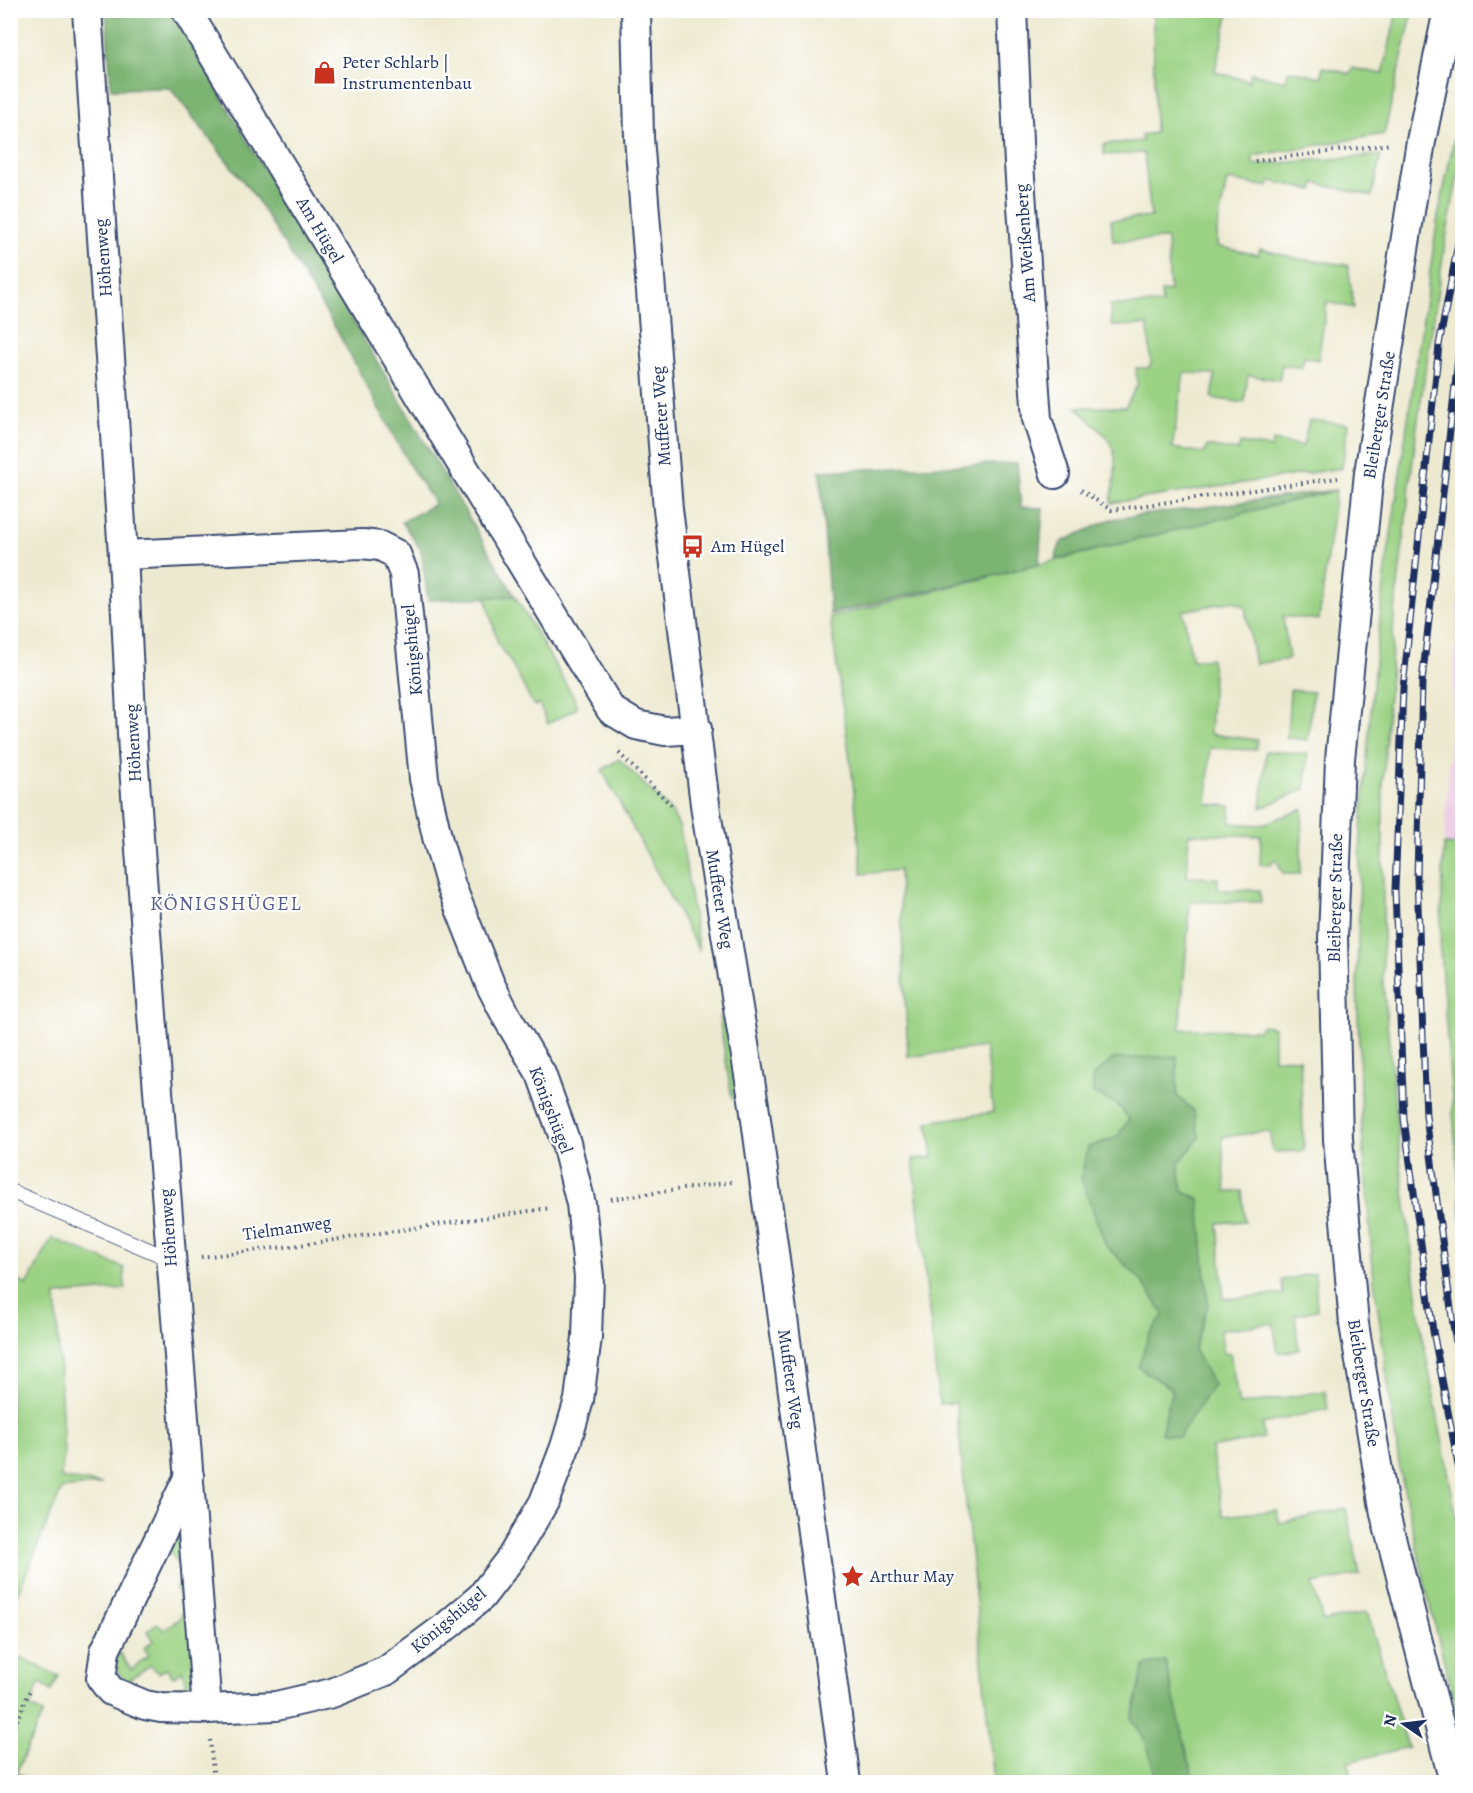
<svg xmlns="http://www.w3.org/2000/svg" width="1473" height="1793" viewBox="0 0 1473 1793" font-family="Alegreya,serif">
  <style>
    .built { fill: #eed0e7 }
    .green { fill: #9bd284; stroke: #5b8071; stroke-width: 1.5 }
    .forest { fill: #7cb472; stroke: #4c7268; stroke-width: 1.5 }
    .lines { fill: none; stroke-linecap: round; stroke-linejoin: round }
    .service-casing { stroke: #3b4b6f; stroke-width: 16 }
    .minor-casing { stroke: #3b4b6f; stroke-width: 32 }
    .path { stroke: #3b4b6f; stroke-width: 4; stroke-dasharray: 1.5 4.5; stroke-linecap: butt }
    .service { stroke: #fff; stroke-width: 14 }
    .minor { stroke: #fff; stroke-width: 28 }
    .rail-casing { stroke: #1b2f5e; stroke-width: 7 }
    .rail { stroke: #fff; stroke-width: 4.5; stroke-dasharray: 14; stroke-linecap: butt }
    .labels { text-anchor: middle; stroke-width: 4.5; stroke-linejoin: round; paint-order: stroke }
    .poi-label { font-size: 18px; fill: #1b2f5e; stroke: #fff; text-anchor: start }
    .street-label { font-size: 18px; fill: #1b2f5e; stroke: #fff }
    .neighbourhood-label { font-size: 20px; letter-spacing: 1.5px; fill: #545c90; stroke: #fff }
  </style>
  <rect width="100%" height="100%" fill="#fff"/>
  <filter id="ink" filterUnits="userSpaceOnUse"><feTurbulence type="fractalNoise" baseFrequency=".0167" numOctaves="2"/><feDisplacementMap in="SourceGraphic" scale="12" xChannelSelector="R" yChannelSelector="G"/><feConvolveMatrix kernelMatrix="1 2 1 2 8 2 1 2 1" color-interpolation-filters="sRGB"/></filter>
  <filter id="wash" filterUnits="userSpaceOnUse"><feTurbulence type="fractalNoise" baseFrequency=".008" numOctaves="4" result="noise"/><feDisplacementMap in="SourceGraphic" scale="24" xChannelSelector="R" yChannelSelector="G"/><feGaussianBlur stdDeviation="1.35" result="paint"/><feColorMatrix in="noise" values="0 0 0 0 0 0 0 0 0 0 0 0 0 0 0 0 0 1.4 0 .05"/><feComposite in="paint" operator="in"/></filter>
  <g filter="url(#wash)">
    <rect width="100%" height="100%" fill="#eeead2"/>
    <!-- built -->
    <polygon class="built" points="1462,550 1462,845 1444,844"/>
    <!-- green -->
    <g class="green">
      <path d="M1134 11H1229L1215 72 1249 81 1251 73 1285 81 1289 70 1321 77 1323 67 1350 74 1353 68 1383 74 1397 11H1395H1413L1384 134 1253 156V165L1381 155 1372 196 1315 183 1313 190 1271 181 1269 187 1227 180 1217 229V246L1258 255 1260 249 1299 259 1348 265 1354 308 1327 302 1318 360 1304 357 1302 368 1282 365 1279 380 1248 375 1244 403 1212 398 1215 374 1184 373 1172 448 1205 453 1207 446 1238 451 1240 443 1271 448 1273 441 1303 446 1309 420 1348 424 1342 468 1111 503C1120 446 1118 446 1076 407H1125L1137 385 1136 368H1148L1151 364 1148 325 1112 326 1110 305 1162 304 1161 292 1170 291 1167 239 1113 241 1111 220 1151 217 1144 153 1104 155V144L1142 141 1141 135 1155 133 1153 15 1134 13Z"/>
      <polygon points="1462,100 1462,155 1445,243 1417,426 1394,619 1383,783 1383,982 1401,1167 1423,1340 1462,1545 1462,1728 1431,1611 1400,1471 1374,1280 1361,1119 1357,978 1361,830 1375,661 1387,561 1438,217"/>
      <polygon points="1336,490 1319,620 1283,616 1289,659 1255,664 1245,607 1234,601 1183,611 1192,660 1211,658 1213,674 1210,734 1257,740 1256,750 1210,748 1207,804 1230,806 1231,823 1260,825 1303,809 1300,874 1283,874 1276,859 1271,862 1272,865 1260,864 1261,836 1189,834 1187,877 1218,878 1218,890 1260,890 1261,902 1190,902 1180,1029 1258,1030 1262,1025 1274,1027 1274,1058 1300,1059 1304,1151 1273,1152 1269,1131 1222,1137 1226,1192 1242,1191 1245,1221 1218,1223 1224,1299 1283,1294 1282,1280 1315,1273 1317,1310 1295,1315 1299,1350 1278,1353 1273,1323 1220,1330 1224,1354 1230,1353 1239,1405 1325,1391 1328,1409 1262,1424 1264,1438 1211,1448 1223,1516 1276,1510 1280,1523 1346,1508 1360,1575 1313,1584 1323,1622 1367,1612 1408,1747 1348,1762 1352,1782 994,1782 956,1403 939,1404 913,1159 933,1157 928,1122 993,1112 985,1047 908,1057 899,870 862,874 852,773 830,617"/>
      <polygon points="515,596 574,698 577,708 548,724 539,704 534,706 510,661 498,644 486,597"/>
      <polygon points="1290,690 1313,692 1308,740 1287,738"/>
      <polygon points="1266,751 1308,754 1305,789 1261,808"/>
      <polygon points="619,759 671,811 680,828 699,951 602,770"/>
      <polygon points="1444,844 1462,845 1462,1224 1440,950"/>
      <polygon points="719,1017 728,1024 739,1098 732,1099"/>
      <path d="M52 1238 124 1268 125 1289 56 1295 64 1456 60 1478 102 1484 62 1489C44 1529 29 1569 11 1608V1277L27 1285Z"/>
      <path d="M181 1518 191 1540 196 1691 187 1697 178 1699 172 1697 173 1692 186 1683 182 1671 173 1677 167 1668 158 1673 151 1665 127 1681C120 1677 114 1666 115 1658L120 1653 131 1670 149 1655 144 1648 153 1641 147 1631 157 1623 164 1630C189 1613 185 1615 175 1587L187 1579 166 1544 171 1536 175 1522Z"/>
      <polygon points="10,1652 59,1676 51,1691 40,1682 30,1707 43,1713 16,1773 35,1782 11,1782"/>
    </g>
    <!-- forest -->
    <g class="forest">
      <polygon points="106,11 114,11 114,13 171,11 515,596 428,600 421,550 402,522 435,504 410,466 336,329 256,198 170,88 111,89"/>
      <polygon points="1017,463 1021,507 1043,508 1039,564 830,614 820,471"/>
      <polygon points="1336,490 1055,560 1061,542 1111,519"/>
      <polygon points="1177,1056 1177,1096 1194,1111 1199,1138 1179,1163 1182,1190 1199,1199 1208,1305 1194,1349 1213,1385 1179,1437 1161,1434 1172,1389 1138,1367 1149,1335 1164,1314 1141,1280 1106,1246 1081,1178 1088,1147 1117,1137 1129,1119 1117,1104 1093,1093 1093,1076 1113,1059"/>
      <polygon points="1165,1661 1194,1782 1157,1782 1147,1744 1132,1719 1144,1666"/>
    </g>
  </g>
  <g filter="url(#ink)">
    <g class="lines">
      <defs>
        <polyline id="service" points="10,1191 170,1259"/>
        <g id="minor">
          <polyline points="87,10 123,555 133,753 152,1015 207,1709"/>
          <polyline points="186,10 611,710 636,725 665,731 697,729"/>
          <polyline points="636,10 639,137 668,509 706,812 754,1105 846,1782"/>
          <polyline points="1012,10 1019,164 1037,419 1055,474"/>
          <polyline points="1448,10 1421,141 1369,473 1340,759 1333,938 1338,1139 1354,1324 1385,1514 1454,1782"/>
          <polyline points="123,555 362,544 380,546 396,554 404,574 424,779 438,841 451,886 490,984 508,1019 541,1074 566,1143 581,1204 589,1277 587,1337 579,1400 565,1447 544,1502 511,1558 481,1597 448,1625 386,1671 332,1693 276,1706 207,1709 161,1708 145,1705 111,1691 101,1678 105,1651 189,1476"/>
        </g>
      </defs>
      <!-- service casing -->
      <use href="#service" class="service-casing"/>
      <!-- minor casing -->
      <use href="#minor" class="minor-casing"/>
      <!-- path -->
      <g class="path">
        <polyline points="1255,161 1391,144"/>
        <polyline points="1081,490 1111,510 1338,478"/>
        <polyline points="619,753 673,807"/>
        <polyline points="611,1199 725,1183 732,1182 731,1180"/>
        <polyline points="201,1257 293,1246 550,1208"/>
        <polyline points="10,1737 30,1690"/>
        <polyline points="210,1740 214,1782"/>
      </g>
      <!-- service -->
      <use href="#service" class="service"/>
      <!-- minor -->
      <use href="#minor" class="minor"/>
      <defs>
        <g id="rail">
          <polyline points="1462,222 1439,345 1403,688 1395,891 1404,1119 1433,1331 1462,1486"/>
          <polyline points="1462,331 1459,349 1422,682 1417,878 1426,1116 1453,1325 1462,1376"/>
        </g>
      </defs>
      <!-- rail casing -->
      <use href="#rail" class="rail-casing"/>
      <!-- rail -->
      <use href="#rail" class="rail"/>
    </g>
  </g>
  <!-- icons -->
  <defs>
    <symbol id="shop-bare" viewBox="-9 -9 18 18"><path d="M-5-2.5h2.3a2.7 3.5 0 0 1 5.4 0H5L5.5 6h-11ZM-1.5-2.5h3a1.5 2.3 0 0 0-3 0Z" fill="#c8321e" stroke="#fff" stroke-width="2.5" paint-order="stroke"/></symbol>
    <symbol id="bus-bare" viewBox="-9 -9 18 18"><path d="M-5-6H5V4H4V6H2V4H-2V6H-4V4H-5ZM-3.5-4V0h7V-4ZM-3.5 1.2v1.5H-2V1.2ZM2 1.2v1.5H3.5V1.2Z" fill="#c8321e" stroke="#fff" stroke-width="2.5" paint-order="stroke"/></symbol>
    <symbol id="sight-bare" viewBox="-9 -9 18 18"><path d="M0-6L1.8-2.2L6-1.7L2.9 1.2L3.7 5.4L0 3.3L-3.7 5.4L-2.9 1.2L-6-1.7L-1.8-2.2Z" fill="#c8321e" stroke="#fff" stroke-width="2.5" paint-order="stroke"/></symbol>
  </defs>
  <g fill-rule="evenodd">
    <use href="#shop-bare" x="308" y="56" width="33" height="33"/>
    <use href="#bus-bare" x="676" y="530" width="33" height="33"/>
    <use href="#sight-bare" x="836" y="1560" width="33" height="33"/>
  </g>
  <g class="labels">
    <!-- poi labels -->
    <g class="poi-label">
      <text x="342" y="68">Peter Schlarb |<tspan x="342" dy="21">Instrumentenbau</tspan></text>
      <text x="711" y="552">Am Hügel</text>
      <text x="870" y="1582">Arthur May</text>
    </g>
    <!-- street labels -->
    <g class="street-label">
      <text transform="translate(320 230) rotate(59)" y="6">Am Hügel</text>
      <text transform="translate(1025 243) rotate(-94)" y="6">Am Weißenberg</text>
      <text transform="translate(103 258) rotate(-94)" y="6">Höhenweg</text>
      <text transform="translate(1379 415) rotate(-81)" y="6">Bleiberger Straße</text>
      <text transform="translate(661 416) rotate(-94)" y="6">Muffeter Weg</text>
      <text transform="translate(412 650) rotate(-95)" y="6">Königshügel</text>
      <text transform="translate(133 743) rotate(-93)" y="6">Höhenweg</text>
      <text transform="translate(1335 898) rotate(-89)" y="6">Bleiberger Straße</text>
      <text transform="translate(720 899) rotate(81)" y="6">Muffeter Weg</text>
      <text transform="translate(551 1110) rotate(69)" y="6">Königshügel</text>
      <text transform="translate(168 1228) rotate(-94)" y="6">Höhenweg</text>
      <text transform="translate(287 1228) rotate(-8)" y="6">Tielmanweg</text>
      <text transform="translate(791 1379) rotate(82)" y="6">Muffeter Weg</text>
      <text transform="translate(1364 1383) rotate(81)" y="6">Bleiberger Straße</text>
      <text transform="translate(448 1620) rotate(-40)" y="6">Königshügel</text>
    </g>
    <!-- neighbourhood labels -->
    <g class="neighbourhood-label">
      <text x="226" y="910">KÖNIGSHÜGEL</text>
    </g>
  </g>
  <!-- margin -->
  <rect width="1473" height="1793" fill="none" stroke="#fff" stroke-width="36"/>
  <!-- north arrow -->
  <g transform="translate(1404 1724) rotate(284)" stroke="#ffffff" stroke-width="4.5" paint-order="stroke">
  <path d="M0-4.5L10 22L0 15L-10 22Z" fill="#1b2f5e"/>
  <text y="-9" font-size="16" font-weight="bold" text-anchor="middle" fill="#1b2f5e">N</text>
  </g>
</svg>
